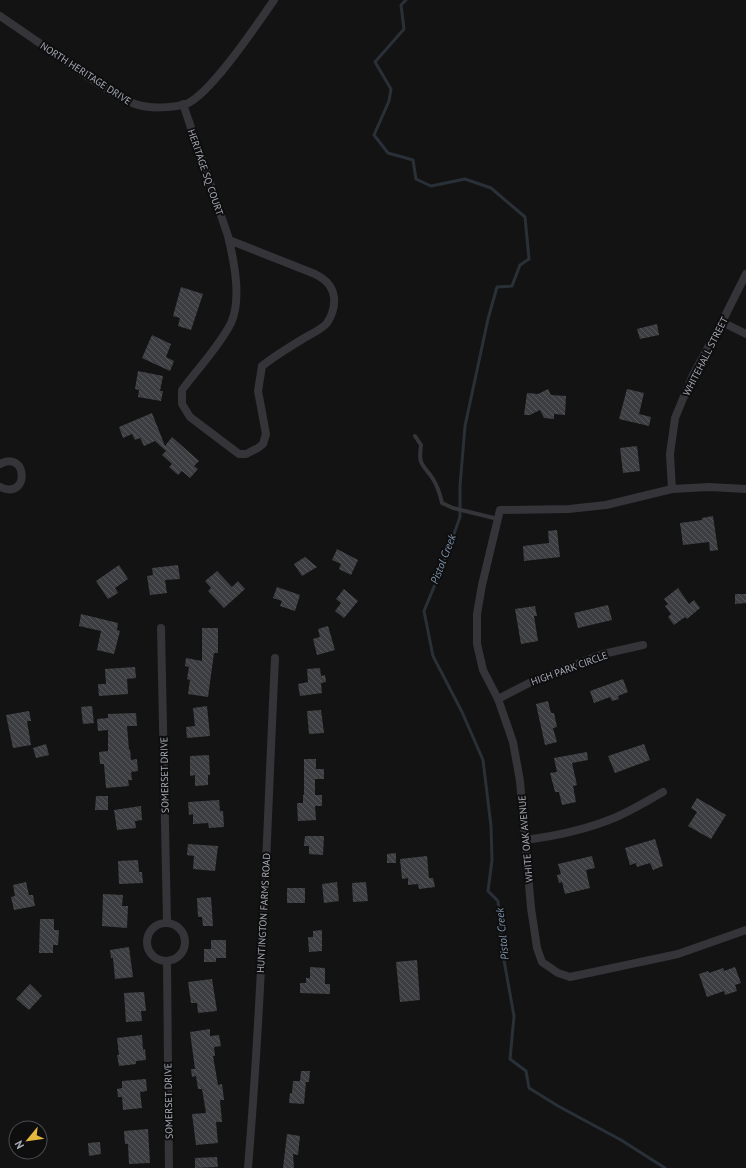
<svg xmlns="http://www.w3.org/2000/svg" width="746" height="1168" viewBox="0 0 746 1168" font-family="'PT Sans',sans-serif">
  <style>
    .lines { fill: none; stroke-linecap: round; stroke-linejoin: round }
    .stream { stroke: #2a3037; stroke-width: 3 }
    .building { fill: url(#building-back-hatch) }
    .service { stroke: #343439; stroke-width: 4 }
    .minor { stroke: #343439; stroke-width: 8 }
    .labels { text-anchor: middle; stroke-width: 4; stroke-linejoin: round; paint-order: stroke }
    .street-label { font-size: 10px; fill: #a5a9b4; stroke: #0e0e0f }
    .water-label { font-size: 11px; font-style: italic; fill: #7e93ac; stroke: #0e0e0f }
  </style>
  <defs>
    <pattern id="building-back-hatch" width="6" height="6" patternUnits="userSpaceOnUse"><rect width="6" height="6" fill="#3d3e41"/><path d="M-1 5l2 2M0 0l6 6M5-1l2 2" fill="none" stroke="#56575a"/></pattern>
  </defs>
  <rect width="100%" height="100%" fill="#131314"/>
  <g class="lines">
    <!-- stream -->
    <polyline class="stream" points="406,0 401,5 404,29 375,62 391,89 389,101 374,135 388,153 413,160 416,179 431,186 465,179 491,188 525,217 529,259 520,265 512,286 497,287 488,319 465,426 460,486 460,517 441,570 424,611 433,656 462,712 483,760 491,826 492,860 488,891 498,901 502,949 514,1016 510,1059 526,1071 529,1088 558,1106 621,1140 665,1168"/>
  </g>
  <!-- building -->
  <g class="building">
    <polygon points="181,287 203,294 191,330 178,326 180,318 173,316"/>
    <polygon points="657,324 659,335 640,339 637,329"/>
    <polygon points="152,335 171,344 166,357 174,361 170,371 142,358"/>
    <polygon points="138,371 163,376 160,391 163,391 161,401 138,397 139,390 135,389"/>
    <polygon points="548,389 551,395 566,396 565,415 554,414 554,419 544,418 540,410 530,415 524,415 527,393 538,394"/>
    <polygon points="627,389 644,393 639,414 651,417 649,426 619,419"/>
    <polygon points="152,413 165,446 172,437 199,461 194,466 198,469 190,478 182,471 178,475 169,467 172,464 162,455 166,451 155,441 144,446 140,438 135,440 132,434 123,438 119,427"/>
    <polygon points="637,446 640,471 623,473 620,448"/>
    <polygon points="713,516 718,550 710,551 709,542 683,545 680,523 702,520 702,518"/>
    <polygon points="557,530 560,557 524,561 523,546 549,543 548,531"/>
    <polygon points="337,549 358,560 351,575 339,569 341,564 332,560"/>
    <polygon points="305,557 317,567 302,576 294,564"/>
    <polygon points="119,565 128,579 115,588 118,593 108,599 96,581"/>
    <polygon points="178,565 180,579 165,580 167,593 150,595 147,576 153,575 152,568"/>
    <polygon points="217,571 232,587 238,581 245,589 224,608 208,591 211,588 205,581"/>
    <polygon points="277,587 300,595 295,611 280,606 282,601 273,598"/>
    <polygon points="678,588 689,604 694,600 700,608 687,619 685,617 674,625 668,617 671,614 665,606 668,604 664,599"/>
    <polygon points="344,589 358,601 344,618 335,611 341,603 336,599"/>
    <polygon points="735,594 746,594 746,603 735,604"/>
    <polygon points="608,605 612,620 578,628 574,613"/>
    <polygon points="535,606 537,616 534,616 538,641 521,644 515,609"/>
    <polygon points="81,614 118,623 117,630 120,631 114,654 97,650 101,631 79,626"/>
    <polygon points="328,626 335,650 317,655 313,639 320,637 318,629"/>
    <polygon points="202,628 218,628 218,653 214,653 208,697 188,694 190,680 187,679 189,667 185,666 186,658 202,661"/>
    <polygon points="135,667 136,678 127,679 128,694 99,696 98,684 106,684 105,669"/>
    <polygon points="320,668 321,676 325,675 326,682 321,683 322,693 300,696 298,684 308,682 307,669"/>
    <polygon points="623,679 628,692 618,696 619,699 612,701 610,697 594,703 590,691"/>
    <polygon points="548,701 551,713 554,713 557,727 553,728 557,742 545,745 536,704"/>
    <polygon points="92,706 94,723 83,724 81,707"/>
    <polygon points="207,706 210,736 187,738 186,727 195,726 193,708"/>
    <polygon points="321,710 324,733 309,734 307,711"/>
    <polygon points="29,711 31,721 27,721 31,745 13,748 6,715"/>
    <polygon points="136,713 137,726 127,726 129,750 130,749 131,760 137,759 138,771 131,772 132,780 128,780 129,786 106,788 104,764 100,764 99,752 108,751 108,730 98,731 97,719 108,718 108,714"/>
    <polygon points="46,744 49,755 36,758 33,748"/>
    <polygon points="644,744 650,760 615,773 608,756"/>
    <polygon points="587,752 588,760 572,763 577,785 573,786 576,802 562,805 559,792 555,792 550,773 557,772 554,758"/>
    <polygon points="209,755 210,775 208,775 208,785 195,786 195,775 190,776 190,756"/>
    <polygon points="304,759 316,759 316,769 324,769 324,779 315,779 315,795 322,795 322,806 315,806 316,820 298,821 297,803 303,803 303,795 304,795"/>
    <polygon points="96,796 108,796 108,810 95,810"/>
    <polygon points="697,798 726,815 711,839 688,826 697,812 691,808"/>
    <polygon points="219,800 220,811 223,811 224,827 209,828 208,823 193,824 193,814 189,815 188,802"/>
    <polygon points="141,806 142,820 135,821 136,828 117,830 114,810"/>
    <polygon points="305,836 324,836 323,855 309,854 309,846 304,846"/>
    <polygon points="655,839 663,866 653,870 650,863 637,867 636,863 630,865 625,848"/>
    <polygon points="188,844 218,846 215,871 193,869 194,856 187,855"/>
    <polygon points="396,853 396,863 387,863 387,854"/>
    <polygon points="427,856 429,878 433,878 435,887 419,889 418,884 408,885 408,878 402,879 400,859"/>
    <polygon points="592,856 595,868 586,870 590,888 565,894 562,882 559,883 557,875 561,874 558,864"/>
    <polygon points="138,860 139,872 142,872 143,883 119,884 118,861"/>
    <polygon points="26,882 29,895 33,895 35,906 14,910 11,897 15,896 13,885"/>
    <polygon points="337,882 339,901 324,903 322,884"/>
    <polygon points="366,882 368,901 353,902 352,883"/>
    <rect x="287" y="888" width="18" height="15"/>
    <polygon points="103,894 123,895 122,906 128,906 127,928 102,926"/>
    <polygon points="211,897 213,926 203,926 202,917 198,917 197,898"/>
    <polygon points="40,919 54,919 54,930 59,930 58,945 53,945 53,953 39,953"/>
    <polygon points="322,930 322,951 309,952 308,937 313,937 313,931"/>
    <polygon points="211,940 226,940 226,958 216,958 216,962 204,962 204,949 211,949"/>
    <polygon points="129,947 133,977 115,979 113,958 111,958 110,950"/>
    <polygon points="417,960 420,1000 400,1002 396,962"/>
    <polygon points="310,967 325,968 325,984 330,984 330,994 300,993 300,983 306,983 306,978 310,978"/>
    <polygon points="735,967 741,983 735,985 737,991 725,995 724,991 707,997 699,974 708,971 709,973 723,968 724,971"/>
    <polygon points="212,979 217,1011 198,1013 197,1003 191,1003 188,982"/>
    <polygon points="30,984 42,996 29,1010 16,999"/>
    <polygon points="144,992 146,1011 141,1011 142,1021 126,1022 124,993"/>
    <polygon points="210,1029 210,1036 219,1035 221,1046 214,1047 215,1056 213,1056 218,1085 222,1084 224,1100 220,1100 222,1122 216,1122 218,1143 196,1145 192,1114 206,1113 202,1089 198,1089 196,1076 192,1077 191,1069 195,1069 190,1032"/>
    <polygon points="142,1035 143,1050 145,1049 146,1060 136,1061 136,1064 119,1066 117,1055 119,1055 117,1038"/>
    <polygon points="301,1071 310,1071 309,1082 306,1082 304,1104 289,1103 290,1093 292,1093 293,1081 300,1081"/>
    <polygon points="146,1079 147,1091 140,1092 142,1108 123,1110 122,1097 118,1097 117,1089 122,1088 122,1081"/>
    <polygon points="148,1129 150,1163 129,1164 128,1144 125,1144 124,1131"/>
    <polygon points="287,1134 300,1136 298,1155 293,1154 294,1168 283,1168"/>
    <polygon points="100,1142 101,1154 89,1156 88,1143"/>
    <polygon points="217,1157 218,1167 195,1168 195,1158"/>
  </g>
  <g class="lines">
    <!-- service -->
    <path class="service" d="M415 436 421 445C418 466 423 464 433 479 438 487 440 494 442 503L453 508 498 519"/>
    <!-- minor -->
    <g class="minor">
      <path d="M0 16C25 33 50 50 75 68 93 80 115 96 135 104 148 109 173 108 186 104 210 95 258 23 274 0"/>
      <path d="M183 104 228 236C234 261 242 299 231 323 219 347 198 368 182 390V404L190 417 239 454H246L258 448 263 444 266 434 258 391 262 366C276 355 291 346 306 337 313 333 322 329 327 323 333 314 335 307 334 297 332 285 325 279 315 274L229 240"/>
      <polyline points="722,322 746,334"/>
      <path d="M0 464C28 449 30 501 0 487"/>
      <polyline points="672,489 670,454 675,418 692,377 722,322 746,274"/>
      <polyline points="746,489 709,487 672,489 606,505 569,509 500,510 482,585 477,614 477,644 483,670 498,699 513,742 520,781 531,908 537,948 542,962 558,973 570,977 678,954 746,930"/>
      <polyline points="161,628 167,922"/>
      <polyline points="498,699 533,681 603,654 643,645"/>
      <path d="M525 840C556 836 585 830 614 818 631 811 647 801 663 792"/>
      <circle cx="166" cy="942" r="19"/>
      <polyline points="167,961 169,1168"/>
      <path d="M248 1168C262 998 267 828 275 658"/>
    </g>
  </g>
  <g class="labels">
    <!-- street labels -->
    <g class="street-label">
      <text transform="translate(86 73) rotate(33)" y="4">NORTH HERITAGE DRIVE</text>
      <text transform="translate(206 172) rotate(71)" y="4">HERITAGE SQ COURT</text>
      <text transform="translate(705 356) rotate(-63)" y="4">WHITEHALL STREET</text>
      <text transform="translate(569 668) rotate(-20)" y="4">HIGH PARK CIRCLE</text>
      <text transform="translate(164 775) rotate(-91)" y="4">SOMERSET DRIVE</text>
      <text transform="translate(525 839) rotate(-95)" y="4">WHITE OAK AVENUE</text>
      <text transform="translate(263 913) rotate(-87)" y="4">HUNTINGTON FARMS ROAD</text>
      <text transform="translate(168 1101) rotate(-91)" y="4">SOMERSET DRIVE</text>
    </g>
    <!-- water labels -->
    <g class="water-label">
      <text transform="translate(443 559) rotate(-69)" y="4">Pistol Creek</text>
      <text transform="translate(502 934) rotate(-96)" y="4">Pistol Creek</text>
    </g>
  </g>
  <!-- north arrow -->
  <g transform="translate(28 1140) rotate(241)"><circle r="19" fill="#0e0e0f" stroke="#4a4c51"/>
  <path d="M0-3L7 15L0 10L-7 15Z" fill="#e3b83c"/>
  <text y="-6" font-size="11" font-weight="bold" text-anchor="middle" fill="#a5a9b4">N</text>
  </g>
</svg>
